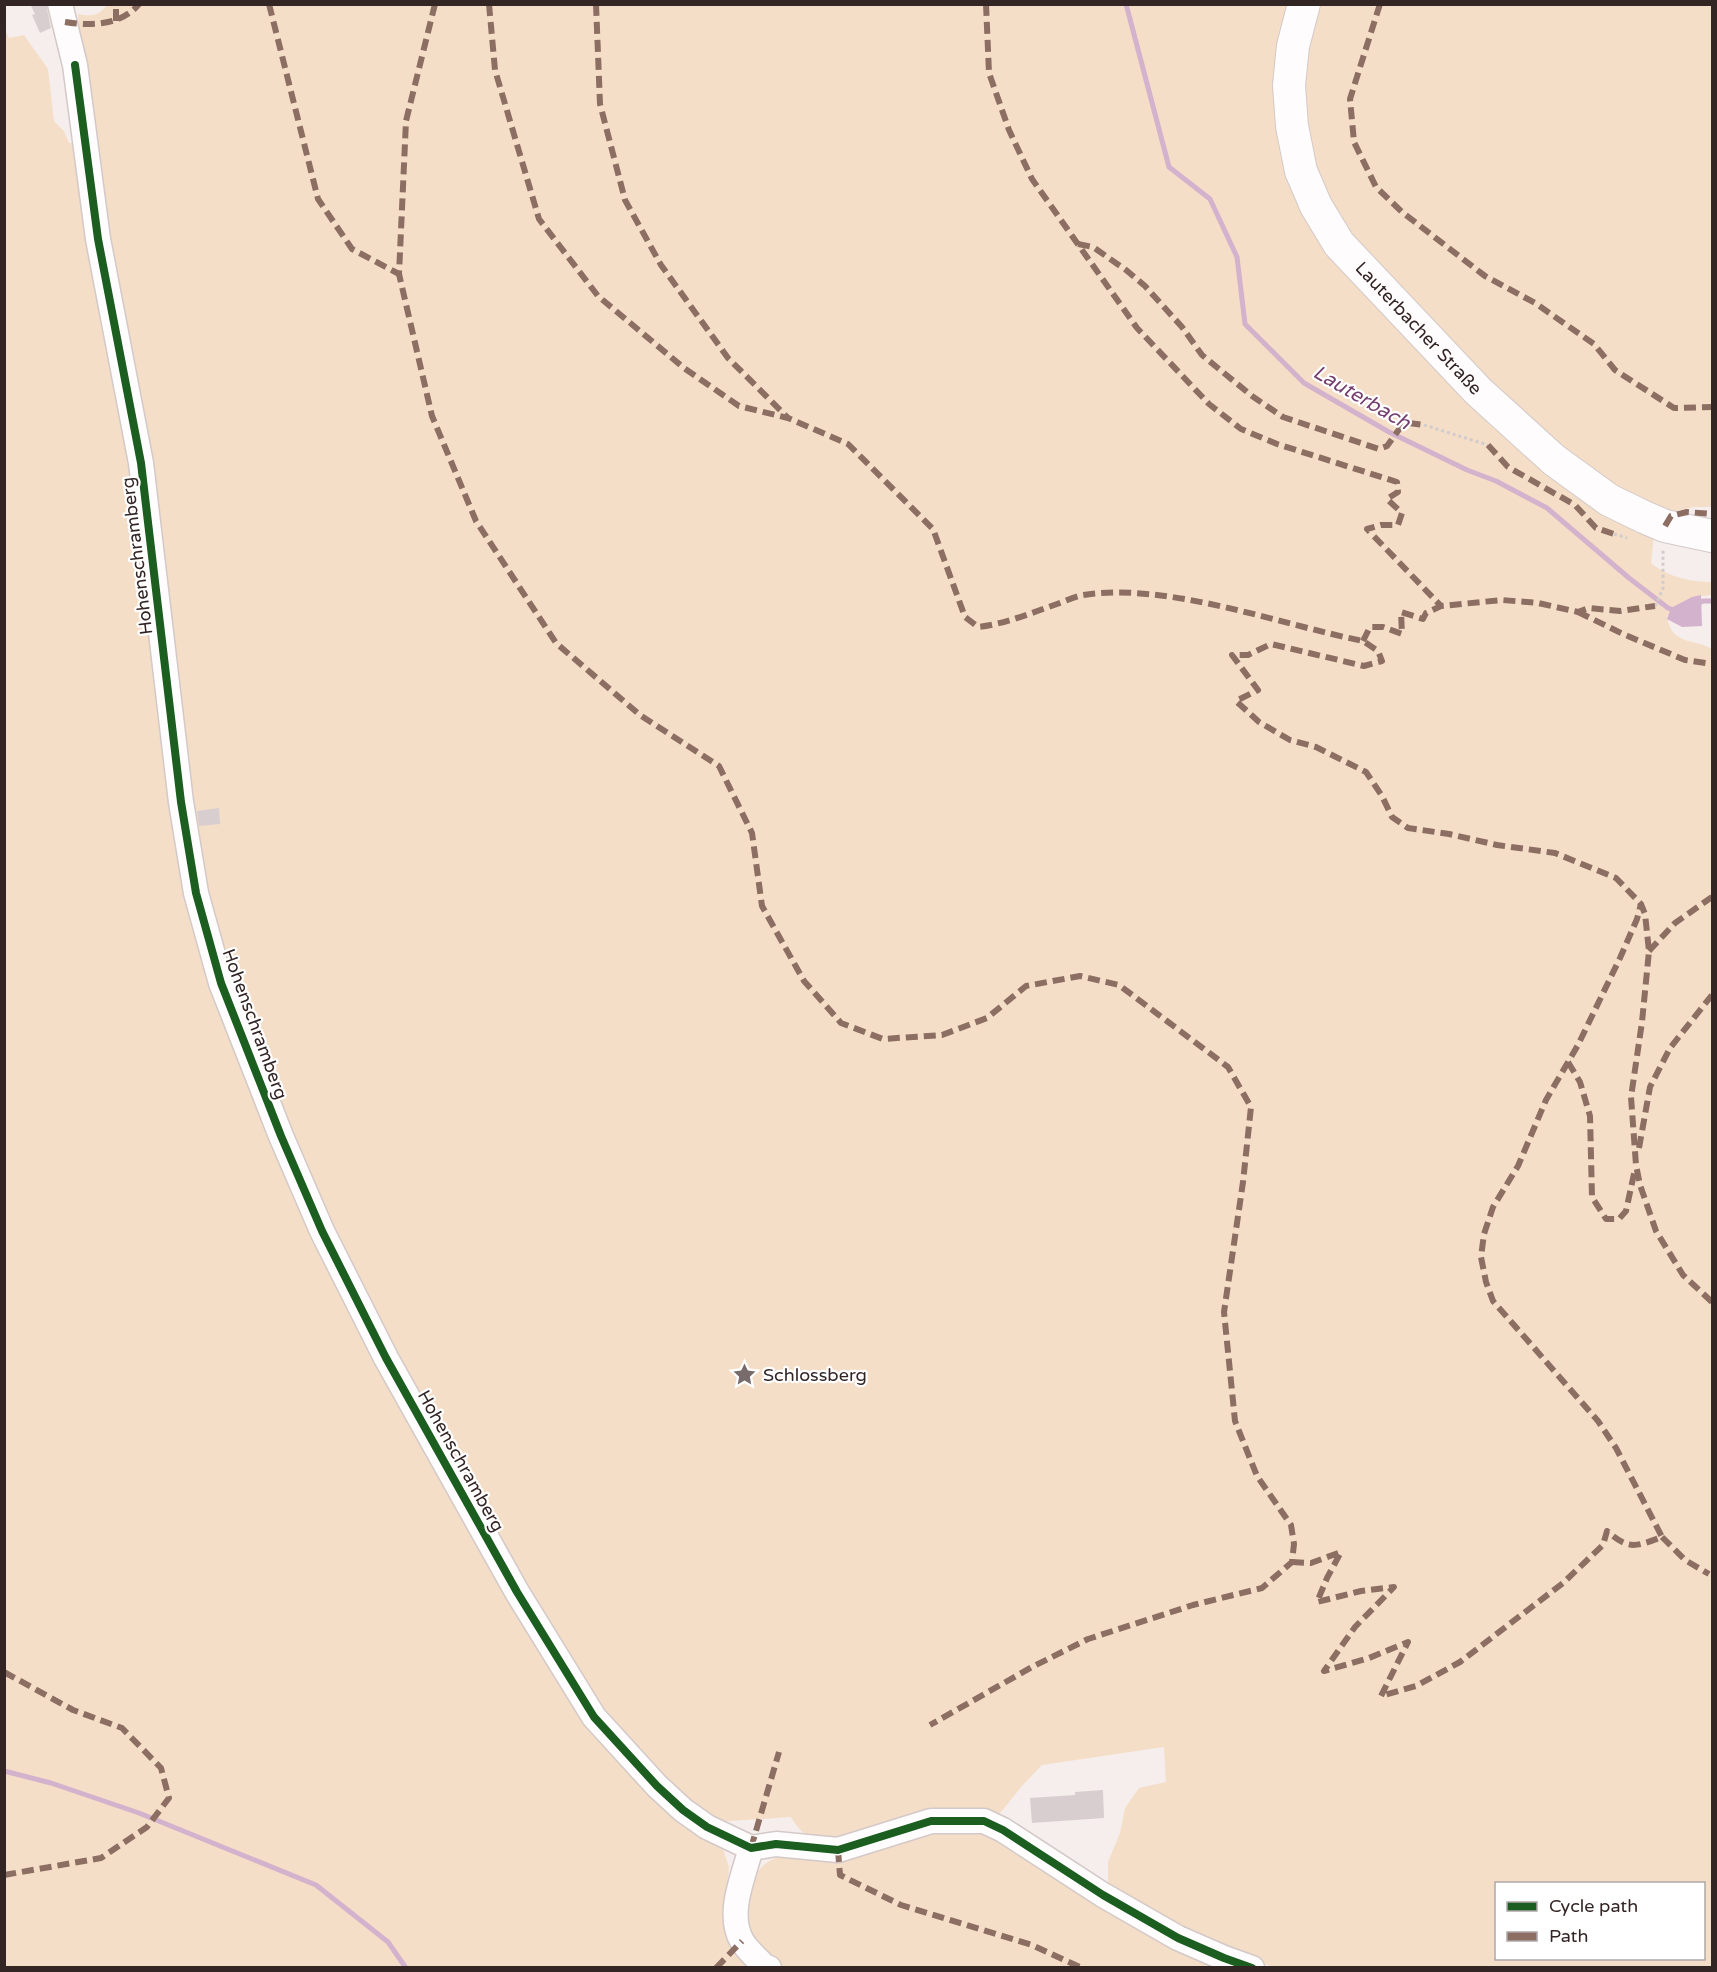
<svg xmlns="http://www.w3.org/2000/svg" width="1717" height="1972" viewBox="0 0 1717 1972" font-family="'Varela Round',sans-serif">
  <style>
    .green { fill: #f5dec7; fill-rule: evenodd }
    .water { fill: #d2b2cc }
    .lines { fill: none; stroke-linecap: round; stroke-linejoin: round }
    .stream { stroke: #d2b2cc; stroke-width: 5 }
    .building { fill: #d8cecf }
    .minor-casing { stroke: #d3c9c8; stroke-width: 27 }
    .major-casing { stroke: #d3c9c8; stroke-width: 34 }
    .path { stroke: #d1cccc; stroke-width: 3; stroke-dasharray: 3 3; stroke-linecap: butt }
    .minor { stroke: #fefcfc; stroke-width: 24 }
    .major { stroke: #fefcfc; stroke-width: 32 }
    .quiet { stroke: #8d6e63; stroke-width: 6; stroke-dasharray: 12 6; stroke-linecap: butt }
    .cycleway-casing { stroke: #fff; stroke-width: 11 }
    .cycleway { stroke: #1b5e20; stroke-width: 8 }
    .labels { text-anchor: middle; stroke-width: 4.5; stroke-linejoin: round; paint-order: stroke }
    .street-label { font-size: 18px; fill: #342525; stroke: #fff }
    .poi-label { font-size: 18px; fill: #342525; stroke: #fff; text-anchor: start }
    .water-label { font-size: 20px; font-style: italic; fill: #743f70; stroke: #fff }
  </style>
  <rect width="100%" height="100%" fill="#f6eeec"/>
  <!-- green -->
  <g class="green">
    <path d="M107 5H1291L1275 57 1277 129 1287 173 1558 476 1605 516 1654 536 1651 563C1667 577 1692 582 1712 582V595L1692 597 1667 616C1671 646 1694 638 1712 649V1967L1277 1968 1224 1952 1108 1887V1862L1120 1833 1125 1808 1139 1788 1166 1782 1164 1747 1042 1765 1022 1786 1001 1812 993 1815 827 1844C810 1839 800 1833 791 1817L714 1822 729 1867 727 1888 744 1896C756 1870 762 1861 791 1852L896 1835 976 1825 1237 1967H5V29L9 38 24 35 48 69 54 121 64 131 69 143 91 144 80 62 78 14C90 17 99 16 107 5ZM1496 1884H1704V1958H1496Z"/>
    <polygon points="1311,5 1712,5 1712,507 1694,507 1661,514 1606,492 1530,427 1344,238 1307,171 1301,118"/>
  </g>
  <!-- water -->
  <polygon class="water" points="1701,595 1702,626 1682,627 1667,619 1671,608 1692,597"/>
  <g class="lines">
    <!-- stream -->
    <g class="stream">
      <polyline points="1126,4 1169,167 1210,199 1237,257 1245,324 1304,383 1389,432 1467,470 1496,481 1547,508 1629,578 1668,608 1677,611"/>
      <polyline points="1697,604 1703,601 1712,601"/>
      <polyline points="4,1771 51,1783 139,1813 316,1885 388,1942 406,1968"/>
    </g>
  </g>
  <!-- building -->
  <g class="building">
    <polygon points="30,4 46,4 51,28 40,33 32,15 35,14"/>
    <polygon points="219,808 220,824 199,826 197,811"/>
    <polygon points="1103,1790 1104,1818 1032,1823 1030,1798 1075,1795 1075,1792"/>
  </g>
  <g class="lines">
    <defs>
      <g id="minor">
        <polyline points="60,4 75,65 98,239 141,463 181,802 196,893 221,983 281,1136 322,1231 386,1358 517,1592 594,1717 657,1786 683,1810 707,1827 751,1848"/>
        <polyline points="751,1848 776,1844 838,1850 931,1821 984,1821 1003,1830 1103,1895 1178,1938 1224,1958 1252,1968"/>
        <path d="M751 1848C744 1875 726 1914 742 1941 747 1950 757 1958 764 1966L769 1968"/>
      </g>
      <g id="major">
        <path id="s1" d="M1304 4 1293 46 1289 85 1292 126 1301 171 1316 206 1339 244 1478 391 1554 460 1609 500 1644 517 1665 526 1712 536"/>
      </g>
    </defs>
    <!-- minor casing -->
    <use href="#minor" class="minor-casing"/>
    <!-- major casing -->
    <use href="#major" class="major-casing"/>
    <!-- path -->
    <g class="path">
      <polyline points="1424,425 1488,445"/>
      <polyline points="1614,534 1627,538"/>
      <polyline points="1655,606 1663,589 1663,549"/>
    </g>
    <!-- minor -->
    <use href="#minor" class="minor"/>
    <!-- major -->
    <use href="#major" class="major"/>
    <!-- quiet -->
    <g class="quiet">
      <polyline points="269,4 318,199 352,249 399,274"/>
      <polyline points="435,4 406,121 399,274 432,416 476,521 556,643 640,715 719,766 752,833 762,906 804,981 841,1023 883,1039 942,1035 987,1018 1026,986 1080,976 1119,985 1228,1067 1251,1107 1243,1182 1224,1312 1235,1421 1257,1476 1291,1525 1294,1544 1292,1562 1262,1588 1193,1605 1088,1639 1032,1667 930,1725"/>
      <path d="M489 4 495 70 539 219 598 296 684 368 739 406 788 418 848 444 933 529 965 617 978 627C1005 624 1031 613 1057 604 1065 601 1074 597 1083 595 1168 582 1278 624 1363 641L1378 651 1382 661 1364 666 1271 644 1248 655H1232L1258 690 1236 701 1259 722 1290 740 1316 747 1366 772 1382 796 1392 817 1408 828 1449 834 1497 845 1555 853 1616 878 1641 904 1645 914 1649 951 1642 1022 1631 1097 1636 1165 1640 1185 1656 1231 1683 1275 1712 1302"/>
      <polyline points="596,4 600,104 625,200 661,265 728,358 788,418"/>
      <polyline points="986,4 989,73 1009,130 1032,179 1137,328 1209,404 1241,429 1277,444 1397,482 1398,492 1387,499 1402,513 1398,525 1381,525 1367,529 1441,606"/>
      <polyline points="1380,4 1350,99 1354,142 1376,187 1402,212 1485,276 1535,303 1594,344 1615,370 1674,408 1712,407"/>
      <polyline points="116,21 116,4"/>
      <path d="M65 22C90 26 121 26 139 4"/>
      <polyline points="1078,244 1093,247 1126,270 1145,286 1182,327 1202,355 1252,396 1283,417 1379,449 1387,446 1400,428 1408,423 1424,425"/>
      <polyline points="1488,445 1508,467 1575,505 1596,528 1614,534"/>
      <polyline points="1665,526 1671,516 1687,512 1712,514"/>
      <polyline points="1578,612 1623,634 1685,660 1712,664"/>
      <polyline points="1363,641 1370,627 1383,627 1402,634 1401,612 1423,619 1426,613 1441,606 1502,600 1538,603 1578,612 1589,608 1620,611 1655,606"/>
      <polyline points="1649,951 1675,923 1712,897"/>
      <polyline points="1568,1062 1580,1082 1590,1116 1592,1197 1606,1219 1619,1219 1626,1211 1635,1169"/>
      <polyline points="1639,1148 1650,1087 1670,1048 1712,995"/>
      <polyline points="1662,1537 1685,1560 1709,1574"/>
      <path d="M1292 1562 1311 1563 1341 1552 1327 1578 1317 1602 1361 1591 1394 1587 1355 1627 1324 1671 1369 1658 1408 1642 1381 1696 1416 1686 1460 1662 1563 1583 1603 1545 1607 1531C1629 1550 1635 1547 1662 1537L1616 1448 1598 1421 1493 1301 1486 1282 1481 1257 1484 1234 1493 1207 1518 1166 1546 1100 1578 1045 1620 958 1637 919 1641 904"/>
      <polyline points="4,1672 73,1710 122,1728 161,1768 169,1798 147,1827 101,1858 4,1875"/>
      <polyline points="751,1848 779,1752"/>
      <polyline points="838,1850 840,1875 901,1905 1032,1945 1082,1968"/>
      <polyline points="716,1968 742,1941"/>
    </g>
    <defs>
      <polyline id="cycleway" points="75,65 98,239 141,463 181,802 196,893 221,983 281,1136 322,1231 386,1358 517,1592 594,1717 657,1786 683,1810 707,1827 751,1848 776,1844 838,1850 931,1821 984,1821 1003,1830 1103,1895 1178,1938 1224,1958 1252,1968"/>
    </defs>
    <!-- cycleway casing -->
    <use href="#cycleway" class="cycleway-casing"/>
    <!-- cycleway -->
    <use href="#cycleway" class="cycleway"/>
  </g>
  <!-- icons -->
  <defs>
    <symbol id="sight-bare" viewBox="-9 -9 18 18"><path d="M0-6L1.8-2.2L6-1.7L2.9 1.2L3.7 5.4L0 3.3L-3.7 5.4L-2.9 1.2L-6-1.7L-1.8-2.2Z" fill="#786b6b" stroke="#fff" stroke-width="2.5" paint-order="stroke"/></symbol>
  </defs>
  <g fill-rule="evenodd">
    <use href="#sight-bare" x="728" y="1358" width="33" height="33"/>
  </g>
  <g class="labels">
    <!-- street labels -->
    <g class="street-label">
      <text dy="6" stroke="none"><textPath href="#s1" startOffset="368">Lauterbacher Straße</textPath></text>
      <text transform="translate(137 556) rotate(-97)" y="6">Hohenschramberg</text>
      <text transform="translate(255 1024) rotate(70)" y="6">Hohenschramberg</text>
      <text transform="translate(461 1461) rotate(61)" y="6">Hohenschramberg</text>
    </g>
    <!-- poi labels -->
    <g class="poi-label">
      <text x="763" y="1381">Schlossberg</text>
    </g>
    <!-- water labels -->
    <g class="water-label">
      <text transform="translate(1362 397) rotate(30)" y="7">Lauterbach</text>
    </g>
  </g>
  <!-- border -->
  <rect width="1717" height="1972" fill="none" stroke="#342525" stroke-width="12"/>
  <!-- legend -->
  <rect x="1495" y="1882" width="210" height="78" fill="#ffffff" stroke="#aea8a8" stroke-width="1.5"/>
  <rect x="1507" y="1902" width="30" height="9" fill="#1b5e20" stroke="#aea8a8" stroke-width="1.5"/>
  <text x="1549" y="1912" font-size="18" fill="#342525">Cycle path</text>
  <rect x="1507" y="1932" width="30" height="9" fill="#8d6e63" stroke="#aea8a8" stroke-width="1.5"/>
  <text x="1549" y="1942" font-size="18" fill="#342525">Path</text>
</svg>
